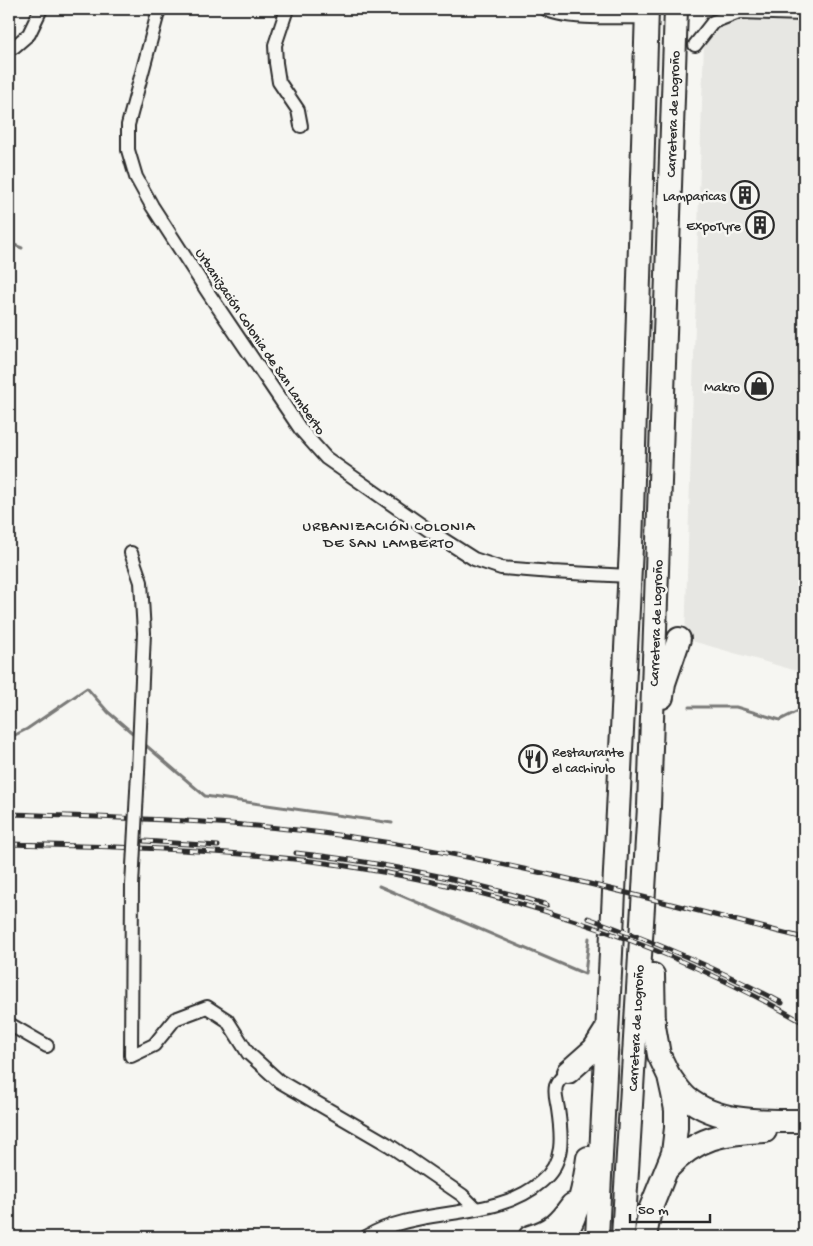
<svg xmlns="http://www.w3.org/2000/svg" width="813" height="1246" viewBox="0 0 813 1246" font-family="'Gochi Hand',sans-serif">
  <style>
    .built { fill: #e7e7e3 }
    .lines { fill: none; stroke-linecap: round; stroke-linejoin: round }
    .stream { stroke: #7a7a78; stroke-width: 3 }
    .street-casing { stroke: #2b2b2b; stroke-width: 16 }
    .highway-casing { stroke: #2b2b2b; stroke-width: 26 }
    .street { stroke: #f6f6f2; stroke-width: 12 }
    .highway { stroke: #f6f6f2; stroke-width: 22 }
    .rail-casing { stroke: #2b2b2b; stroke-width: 5 }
    .rail { stroke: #f6f6f2; stroke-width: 3; stroke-dasharray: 9; stroke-linecap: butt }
    .street-bridge-casing { stroke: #2b2b2b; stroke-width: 16; stroke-linecap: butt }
    .street-bridge { stroke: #f6f6f2; stroke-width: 12 }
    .labels { text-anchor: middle; stroke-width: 5; stroke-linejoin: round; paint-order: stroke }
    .street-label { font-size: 14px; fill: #2b2b2b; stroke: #f6f6f2 }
    .poi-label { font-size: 14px; fill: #2b2b2b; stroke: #f6f6f2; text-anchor: end }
    .neighbourhood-label { font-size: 15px; letter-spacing: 1px; fill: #2b2b2b; stroke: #f6f6f2 }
  </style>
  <rect width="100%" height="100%" fill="#f6f6f2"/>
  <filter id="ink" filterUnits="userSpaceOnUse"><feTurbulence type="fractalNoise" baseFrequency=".02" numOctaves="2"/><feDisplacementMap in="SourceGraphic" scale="10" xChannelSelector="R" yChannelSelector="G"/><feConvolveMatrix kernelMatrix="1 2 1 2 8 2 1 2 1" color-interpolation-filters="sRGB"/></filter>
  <g filter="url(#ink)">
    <!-- built -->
    <polygon class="built" points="705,9 804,9 804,673 685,639"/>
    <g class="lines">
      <!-- stream -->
      <g class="stream">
        <polyline points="9,243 22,248"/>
        <polyline points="689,707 736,707 780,720 804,708"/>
        <polyline points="9,738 27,729 87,688 108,712 136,736"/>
        <polyline points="142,742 205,796 392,823"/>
        <polyline points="379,886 585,974 589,938"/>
      </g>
      <defs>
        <g id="street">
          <polyline points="159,9 128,125 128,150 136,177 152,206 209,294 301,430 326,458 430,531 474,559 501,568 552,572 629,576"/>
          <polyline points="287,9 275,45 276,63 279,82 298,110 301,126"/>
          <path d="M546 9C561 20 626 17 647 17"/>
          <polyline points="739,12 804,14"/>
          <polyline points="695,45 713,22 739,12 733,9"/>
          <polyline points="9,46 14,47 29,34 41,9"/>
          <polyline points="131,553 141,582 144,633 138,772"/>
          <polyline points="132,885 131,1056 154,1045 175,1019 207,1007 227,1020 248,1053 279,1081 389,1145 462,1195 475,1208"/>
          <polyline points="9,1024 47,1046"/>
          <path d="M366 1237C419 1205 495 1222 541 1182 565 1163 562 1136 558 1109 557 1102 554 1094 556 1086 558 1080 563 1076 568 1072"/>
        </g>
        <g id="highway">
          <polyline points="662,697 664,683 679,639"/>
          <polyline points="568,1072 594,1049 606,1030"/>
          <path d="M670 1077C675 1084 680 1092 687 1098 719 1124 766 1121 804 1121"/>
          <path d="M668 1168C697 1137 723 1133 765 1131"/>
          <path d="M530 1237C552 1230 558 1224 572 1205"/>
          <path d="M564 1237C579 1211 584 1188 588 1158"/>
          <polyline points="597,1237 631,547 647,9"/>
          <polyline points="623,1237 649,807 676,9"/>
          <polyline points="645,1237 650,1210 673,1153 676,1128 676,1110 673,1094 669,1076 659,1055 654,1026 653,975"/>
        </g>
      </defs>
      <!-- street casing -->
      <use href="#street" class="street-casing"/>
      <!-- highway casing -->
      <use href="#highway" class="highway-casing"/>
      <!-- street -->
      <use href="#street" class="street"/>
      <!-- highway -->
      <use href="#highway" class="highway"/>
      <defs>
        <g id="rail">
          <path d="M9 814C121 818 234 820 345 836 500 858 652 899 804 938"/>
          <polyline points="144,841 218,846"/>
          <path d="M9 844C119 847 230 849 340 865 501 889 663 941 804 1023"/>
          <path d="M296 853C381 862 465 879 547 905"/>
          <path d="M588 918C655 942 719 969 782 1003"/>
        </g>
      </defs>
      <!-- rail casing -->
      <use href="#rail" class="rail-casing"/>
      <!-- rail -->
      <use href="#rail" class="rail"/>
      <defs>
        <polyline id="street-bridge" points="132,885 138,772"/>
      </defs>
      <!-- street-bridge casing -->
      <use href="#street-bridge" class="street-bridge-casing"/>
      <!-- street-bridge -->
      <use href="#street-bridge" class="street-bridge"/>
    </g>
  </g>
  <!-- icons -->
  <defs>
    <symbol id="building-ring" viewBox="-11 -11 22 22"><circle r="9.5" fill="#f6f6f2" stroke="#2b2b2b" stroke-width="1.5"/><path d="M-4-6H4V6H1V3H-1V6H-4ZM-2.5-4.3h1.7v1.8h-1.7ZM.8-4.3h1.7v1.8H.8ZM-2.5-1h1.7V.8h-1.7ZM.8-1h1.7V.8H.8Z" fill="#2b2b2b"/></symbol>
    <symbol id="shop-ring" viewBox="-11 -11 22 22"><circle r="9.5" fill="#f6f6f2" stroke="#2b2b2b" stroke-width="1.5"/><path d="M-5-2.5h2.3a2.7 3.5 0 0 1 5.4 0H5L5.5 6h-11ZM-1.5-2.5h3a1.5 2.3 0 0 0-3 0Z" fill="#2b2b2b"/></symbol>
    <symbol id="restaurant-ring" viewBox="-11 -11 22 22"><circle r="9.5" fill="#f6f6f2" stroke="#2b2b2b" stroke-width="1.5"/><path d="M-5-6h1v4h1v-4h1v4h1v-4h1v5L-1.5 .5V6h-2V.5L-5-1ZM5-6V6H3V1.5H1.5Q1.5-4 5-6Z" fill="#2b2b2b"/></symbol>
  </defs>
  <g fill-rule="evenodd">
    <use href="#building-ring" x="729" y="179" width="32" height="32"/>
    <use href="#building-ring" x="744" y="209" width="32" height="32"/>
    <use href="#shop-ring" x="743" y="370" width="32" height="32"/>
    <use href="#restaurant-ring" x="517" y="743" width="32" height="32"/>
  </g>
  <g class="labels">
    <!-- street labels -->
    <g class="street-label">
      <text transform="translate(672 114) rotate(-88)" y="5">Carretera de Logroño</text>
      <text transform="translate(261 341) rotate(56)" y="5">Urbanización Colonia de San Lamberto</text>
      <text transform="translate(655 623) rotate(-88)" y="5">Carretera de Logroño</text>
      <text transform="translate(635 1028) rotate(-87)" y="5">Carretera de Logroño</text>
    </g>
    <!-- poi labels -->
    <g class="poi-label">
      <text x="726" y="200">Lamparicas</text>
      <text x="741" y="230">ExpoTyre</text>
      <text x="740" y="391">Makro</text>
      <text x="552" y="756" text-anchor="start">Restaurante<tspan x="552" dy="16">el cachirulo</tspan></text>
    </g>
    <!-- neighbourhood labels -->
    <g class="neighbourhood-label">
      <text x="389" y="530">URBANIZACIÓN COLONIA<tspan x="389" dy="17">DE SAN LAMBERTO</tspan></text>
    </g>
  </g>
  <!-- margin -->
  <rect width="813" height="1246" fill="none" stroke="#f6f6f2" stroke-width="30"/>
  <rect x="15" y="15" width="783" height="1216" fill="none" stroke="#2b2b2b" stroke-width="2" filter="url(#ink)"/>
  <!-- scale -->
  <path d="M630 1214v8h80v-8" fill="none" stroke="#2b2b2b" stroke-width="2.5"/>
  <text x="638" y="1214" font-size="15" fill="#2b2b2b" stroke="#f6f6f2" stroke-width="4" paint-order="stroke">50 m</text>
</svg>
